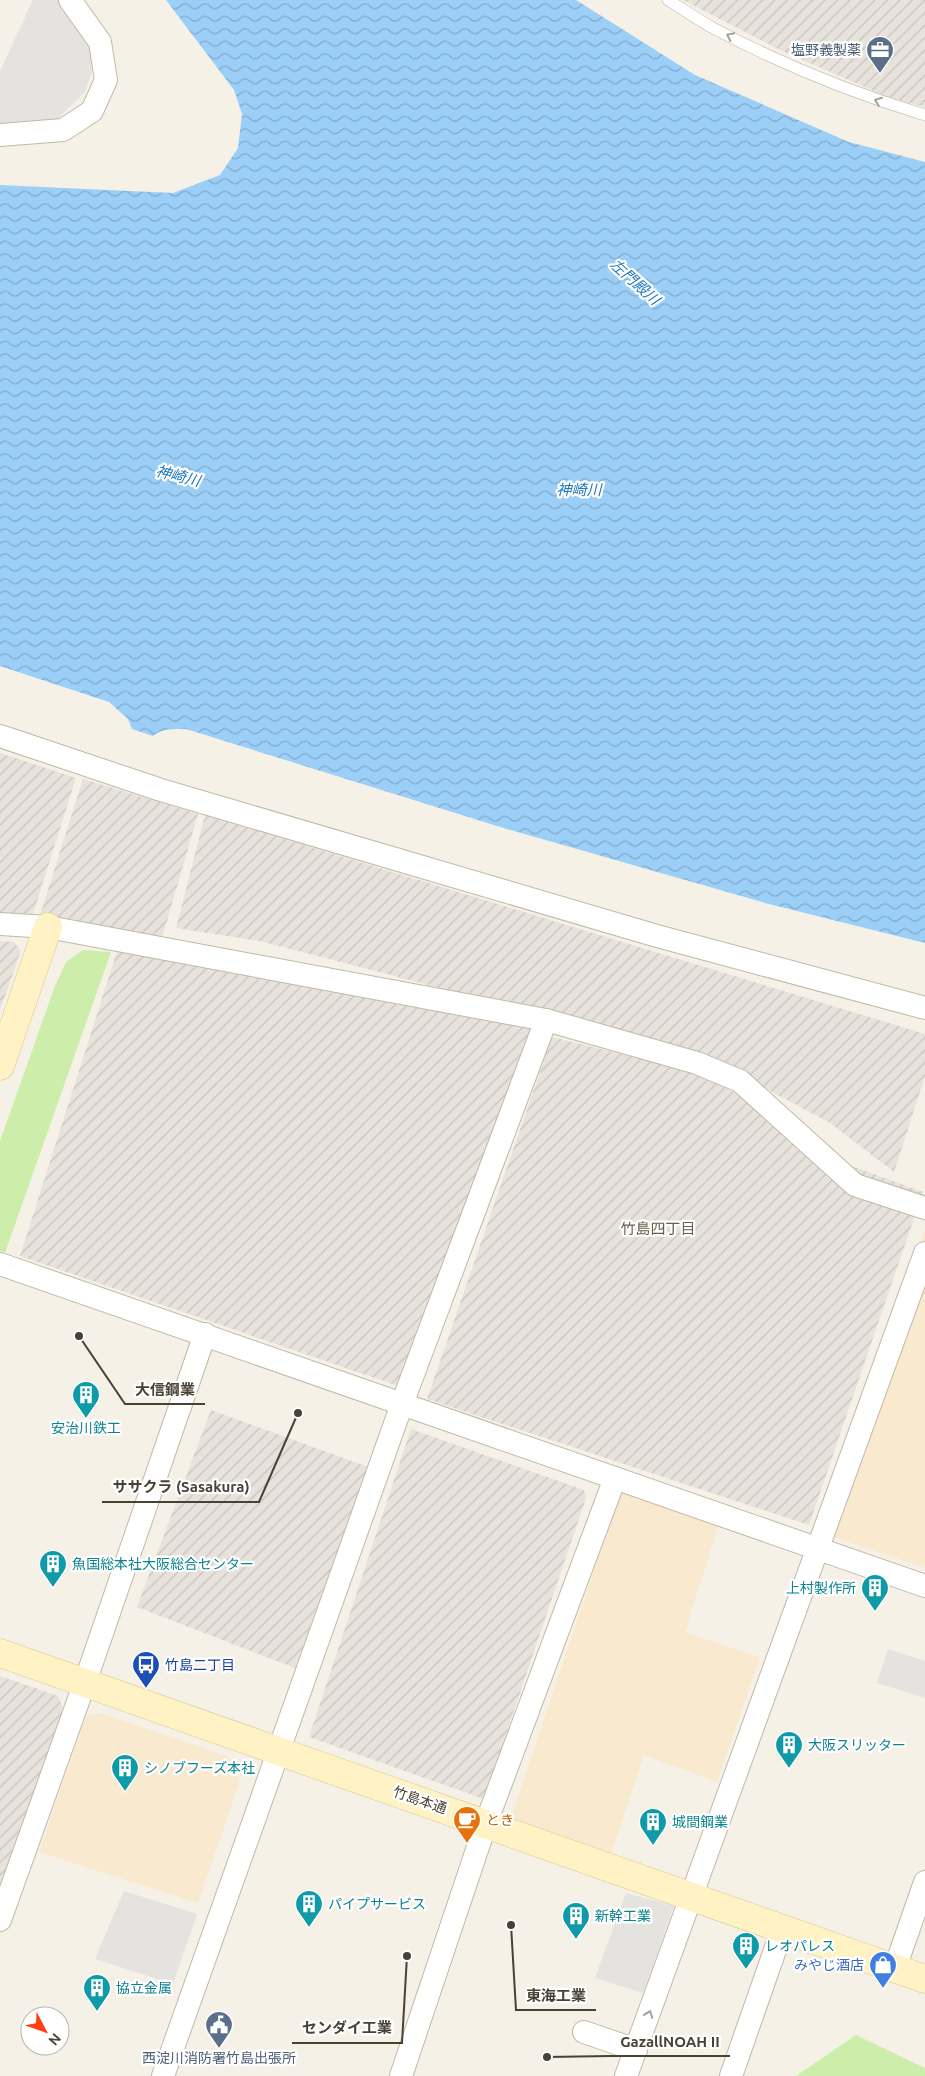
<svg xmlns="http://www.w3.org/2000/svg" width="925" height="2076" viewBox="0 0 925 2076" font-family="Ubuntu,'Noto Sans JP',sans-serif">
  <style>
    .commercial { fill: #f9e9cf }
    .industrial { fill: url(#industrial-furrows) }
    .green { fill: #cdeeaa }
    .parking { fill: #e5e3df }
    .water { fill: url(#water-waves) }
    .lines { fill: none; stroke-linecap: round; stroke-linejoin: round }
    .lane-casing { stroke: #c1b9a7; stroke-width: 12 }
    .street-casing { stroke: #c1b9a7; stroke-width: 24 }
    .secondary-casing { stroke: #d9c991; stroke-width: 29 }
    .lane { stroke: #fff; stroke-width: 11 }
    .street { stroke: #fff; stroke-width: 22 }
    .secondary { stroke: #fff3c6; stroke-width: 28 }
    .oneway { stroke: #a4a09a }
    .labels { text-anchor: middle; stroke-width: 4.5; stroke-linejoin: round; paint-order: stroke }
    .service-label { font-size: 14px; fill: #4e5e75; stroke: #fff; text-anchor: end }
    .culture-label { font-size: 14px; fill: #0d838f; stroke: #fff; text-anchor: start }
    .transit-label { font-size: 14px; fill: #164399; stroke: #fff; text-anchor: start }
    .street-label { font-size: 14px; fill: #494134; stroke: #fff }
    .food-label { font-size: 14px; fill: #c56008; stroke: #fff; text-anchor: start }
    .shop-label { font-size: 14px; fill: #366cbe; stroke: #fff; text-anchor: end }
    .water-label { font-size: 15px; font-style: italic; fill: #2178c1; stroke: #fff }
    .neighbourhood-label { font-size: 15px; fill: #6d604a; stroke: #fff }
    .leader { fill: none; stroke: #494134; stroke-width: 2 }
    .callout-dot { fill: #494134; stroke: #fff; stroke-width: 2 }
    .callout-label { font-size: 15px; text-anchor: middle; font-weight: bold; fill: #494134; stroke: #fff; stroke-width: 4.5; stroke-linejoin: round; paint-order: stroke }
  </style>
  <defs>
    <pattern id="industrial-furrows" width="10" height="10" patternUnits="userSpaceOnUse" patternTransform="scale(1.25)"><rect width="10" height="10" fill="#e7e2db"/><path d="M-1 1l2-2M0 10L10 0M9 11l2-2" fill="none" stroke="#c8c3bd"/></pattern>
    <pattern id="water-waves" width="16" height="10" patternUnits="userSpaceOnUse" patternTransform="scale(1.25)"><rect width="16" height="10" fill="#9ccff8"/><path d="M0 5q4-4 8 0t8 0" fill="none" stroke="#81aaca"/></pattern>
  </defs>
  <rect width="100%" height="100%" fill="#f5f1e6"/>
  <!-- commercial -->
  <g class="commercial">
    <polygon points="925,1230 925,1568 822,1533"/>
    <polygon points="620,1492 720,1521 685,1632 760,1657 717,1782 644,1755 611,1854 510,1821"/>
    <polygon points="100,1713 230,1757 240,1781 198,1903 39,1852 86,1716"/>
  </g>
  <!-- industrial -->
  <g class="industrial">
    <polygon points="683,0 925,0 925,107 890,98 780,50"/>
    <polygon points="0,753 76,778 32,917 0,915"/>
    <polygon points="83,779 198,814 162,938 40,915"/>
    <polygon points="205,815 925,1034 925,1076 894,1172 830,1123 709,1058 260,941 176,928"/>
    <polygon points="0,941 14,942 21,951 0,1010"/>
    <polygon points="119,945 321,978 535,1030 407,1389 20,1256"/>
    <polygon points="552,1037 706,1075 852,1166 923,1192 809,1525 427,1399"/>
    <polygon points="211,1410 368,1467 295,1668 137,1607"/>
    <polygon points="411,1429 584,1490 586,1498 484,1799 309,1737"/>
    <polygon points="0,1676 58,1696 63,1708 35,1800 0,1891"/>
  </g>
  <!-- green -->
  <g class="green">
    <polygon points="83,950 111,952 5,1253 0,1251 0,1141 55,986 66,962"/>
    <polygon points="856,2035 925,2068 925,2076 796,2076"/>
  </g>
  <!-- parking -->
  <g class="parking">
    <polygon points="33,0 58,0 90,45 94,66 85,92 55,121 0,128 0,71"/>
    <polygon points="888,1649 925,1661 925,1698 877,1683"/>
    <polygon points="124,1891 197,1914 173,1984 95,1959"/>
    <polygon points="626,1893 674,1906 643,1993 595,1978"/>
  </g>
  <!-- water -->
  <path class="water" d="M166 0H576L695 75 849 142 925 162V943L769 904 497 826 186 729C175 729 162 728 153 736L132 729 128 719 109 702 0 666V185L173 193 220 175 238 148 242 114 234 90Z"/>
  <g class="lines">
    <defs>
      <path id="lane" d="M668 0C683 9 698 20 713 28 781 64 852 93 925 115"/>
      <g id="street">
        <polyline points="0,135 63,130 92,111 106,80 100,42 70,0"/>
        <polyline points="0,736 161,790 657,936 925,1008"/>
        <polyline points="0,924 48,927 546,1020 697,1063 740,1081 855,1185 925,1208"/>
        <polyline points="0,1264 925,1586"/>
        <polyline points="0,1920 90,1668 205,1334"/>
        <polyline points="895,1968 925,1882"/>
        <polyline points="584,2032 636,2050"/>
        <polyline points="163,2076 402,1404 546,1020"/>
        <polyline points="401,2076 486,1823 615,1478"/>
        <polyline points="626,2076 925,1253"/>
        <polyline points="731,2076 782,1930"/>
      </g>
      <g id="secondary">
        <polyline points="0,1066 48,927"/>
        <polyline points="0,1653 925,1979"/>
      </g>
    </defs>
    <!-- lane casing -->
    <use href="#lane" class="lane-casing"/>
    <!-- street casing -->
    <use href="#street" class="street-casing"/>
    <!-- secondary casing -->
    <use href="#secondary" class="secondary-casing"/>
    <!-- lane -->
    <use href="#lane" class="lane"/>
    <!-- street -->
    <use href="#street" class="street"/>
    <!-- secondary -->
    <use href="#secondary" class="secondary"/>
  </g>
  <!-- one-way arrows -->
  <defs><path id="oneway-chevron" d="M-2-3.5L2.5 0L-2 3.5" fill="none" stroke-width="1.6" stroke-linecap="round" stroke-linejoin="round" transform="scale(1.25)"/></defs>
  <g class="oneway">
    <use href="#oneway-chevron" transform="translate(730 36) rotate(-154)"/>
    <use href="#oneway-chevron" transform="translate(878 101) rotate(-160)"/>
    <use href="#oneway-chevron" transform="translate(649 2014) rotate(-70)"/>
  </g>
  <!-- icons -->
  <defs>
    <symbol id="office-pin" viewBox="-11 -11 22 30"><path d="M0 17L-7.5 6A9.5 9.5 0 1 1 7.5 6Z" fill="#5c6f8a" stroke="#fff"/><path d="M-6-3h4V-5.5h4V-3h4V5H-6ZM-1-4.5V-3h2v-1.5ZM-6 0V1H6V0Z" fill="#fff"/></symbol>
    <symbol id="building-pin" viewBox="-11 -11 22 30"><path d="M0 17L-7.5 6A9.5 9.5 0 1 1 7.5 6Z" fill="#0f9aa8" stroke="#fff"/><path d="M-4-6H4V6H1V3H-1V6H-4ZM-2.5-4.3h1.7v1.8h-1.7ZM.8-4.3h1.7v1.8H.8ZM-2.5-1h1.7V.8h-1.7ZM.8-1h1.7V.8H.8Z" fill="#fff"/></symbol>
    <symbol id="bus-pin" viewBox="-11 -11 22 30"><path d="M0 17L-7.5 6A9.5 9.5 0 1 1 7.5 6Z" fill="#1a4fb4" stroke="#fff"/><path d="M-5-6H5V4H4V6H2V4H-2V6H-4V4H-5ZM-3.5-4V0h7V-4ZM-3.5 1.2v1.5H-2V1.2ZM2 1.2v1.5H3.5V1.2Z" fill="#fff"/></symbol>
    <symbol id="cafe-pin" viewBox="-11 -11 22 30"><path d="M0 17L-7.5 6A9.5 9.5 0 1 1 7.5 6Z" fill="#e8710a" stroke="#fff"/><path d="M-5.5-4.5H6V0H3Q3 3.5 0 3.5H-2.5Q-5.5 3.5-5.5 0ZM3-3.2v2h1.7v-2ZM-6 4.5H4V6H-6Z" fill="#fff"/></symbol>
    <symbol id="shop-pin" viewBox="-11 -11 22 30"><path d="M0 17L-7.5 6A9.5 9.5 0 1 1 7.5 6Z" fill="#3f7fe0" stroke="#fff"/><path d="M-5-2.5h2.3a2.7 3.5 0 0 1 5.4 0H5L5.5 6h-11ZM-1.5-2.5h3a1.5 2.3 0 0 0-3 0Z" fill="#fff"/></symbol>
    <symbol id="civic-pin" viewBox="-11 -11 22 30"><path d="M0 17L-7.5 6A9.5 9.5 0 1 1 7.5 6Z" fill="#5c6f8a" stroke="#fff"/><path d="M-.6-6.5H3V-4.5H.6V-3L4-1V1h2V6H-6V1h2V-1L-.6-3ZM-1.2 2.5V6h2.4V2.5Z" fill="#fff"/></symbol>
  </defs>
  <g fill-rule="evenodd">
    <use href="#office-pin" x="864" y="34" width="32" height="43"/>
    <use href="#building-pin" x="70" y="1379" width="32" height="43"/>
    <use href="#building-pin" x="37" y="1548" width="32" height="43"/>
    <use href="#building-pin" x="859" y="1572" width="32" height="43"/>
    <use href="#bus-pin" x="130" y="1649" width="32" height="43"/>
    <use href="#building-pin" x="773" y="1729" width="32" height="43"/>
    <use href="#building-pin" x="109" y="1752" width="32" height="43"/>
    <use href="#cafe-pin" x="451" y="1804" width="32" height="43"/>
    <use href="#building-pin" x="637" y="1806" width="32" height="43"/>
    <use href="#building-pin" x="293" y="1888" width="32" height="43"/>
    <use href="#building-pin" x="560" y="1900" width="32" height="43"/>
    <use href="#building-pin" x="730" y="1930" width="32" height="43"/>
    <use href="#shop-pin" x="867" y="1949" width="32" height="43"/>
    <use href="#building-pin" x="81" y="1972" width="32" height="43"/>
    <use href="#civic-pin" x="203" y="2009" width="32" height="43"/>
  </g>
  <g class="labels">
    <!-- service labels -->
    <g class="service-label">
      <text x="861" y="55">塩野義製薬</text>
      <text x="219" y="2063" text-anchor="middle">西淀川消防署竹島出張所</text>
    </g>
    <!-- culture labels -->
    <g class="culture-label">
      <text x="86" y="1433" text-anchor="middle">安治川鉄工</text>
      <text x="72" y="1569">魚国総本社大阪総合センター</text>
      <text x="856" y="1593" text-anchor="end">上村製作所</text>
      <text x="808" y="1750">大阪スリッター</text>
      <text x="144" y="1773">シノブフーズ本社</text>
      <text x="672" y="1827">城間鋼業</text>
      <text x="328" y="1909">パイプサービス</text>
      <text x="595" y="1921">新幹工業</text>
      <text x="765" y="1951">レオパレス</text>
      <text x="116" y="1993">協立金属</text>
    </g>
    <!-- transit labels -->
    <g class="transit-label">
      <text x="165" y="1670">竹島二丁目</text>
    </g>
    <!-- street labels -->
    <g class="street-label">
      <text transform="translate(420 1800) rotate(19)" y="5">竹島本通</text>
    </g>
    <!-- food labels -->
    <g class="food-label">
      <text x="486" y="1825">とき</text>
    </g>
    <!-- shop labels -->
    <g class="shop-label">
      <text x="864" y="1970">みやじ酒店</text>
    </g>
    <!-- water labels -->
    <g class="water-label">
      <text transform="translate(635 282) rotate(42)" y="5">左門殿川</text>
      <text transform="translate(178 476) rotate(14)" y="5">神崎川</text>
      <text x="579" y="495">神崎川</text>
    </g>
    <!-- neighbourhood labels -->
    <g class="neighbourhood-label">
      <text x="658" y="1234">竹島四丁目</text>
    </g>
  </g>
  <!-- callouts -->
  <path class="leader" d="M79 1336L125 1404H205M298 1413L259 1502H102M511 1925L516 2010H596M407 1956L402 2043H292M547 2057L610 2056H730"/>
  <g class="callout-dot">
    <circle cx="79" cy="1336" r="5"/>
    <circle cx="298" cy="1413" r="5"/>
    <circle cx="511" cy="1925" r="5"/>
    <circle cx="407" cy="1956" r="5"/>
    <circle cx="547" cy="2057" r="5"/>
  </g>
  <g class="callout-label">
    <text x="165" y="1395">大信鋼業</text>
    <text x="181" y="1492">ササクラ (Sasakura)</text>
    <text x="556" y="2001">東海工業</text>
    <text x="347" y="2033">センダイ工業</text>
    <text x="670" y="2047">GazallNOAH II</text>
  </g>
  <!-- north arrow -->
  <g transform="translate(45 2031) rotate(131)"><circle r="24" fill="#ffffff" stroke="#b6b3ae"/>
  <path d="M0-4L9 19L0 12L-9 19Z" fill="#ff3f13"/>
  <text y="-8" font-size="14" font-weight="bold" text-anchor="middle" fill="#494134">N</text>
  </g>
</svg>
